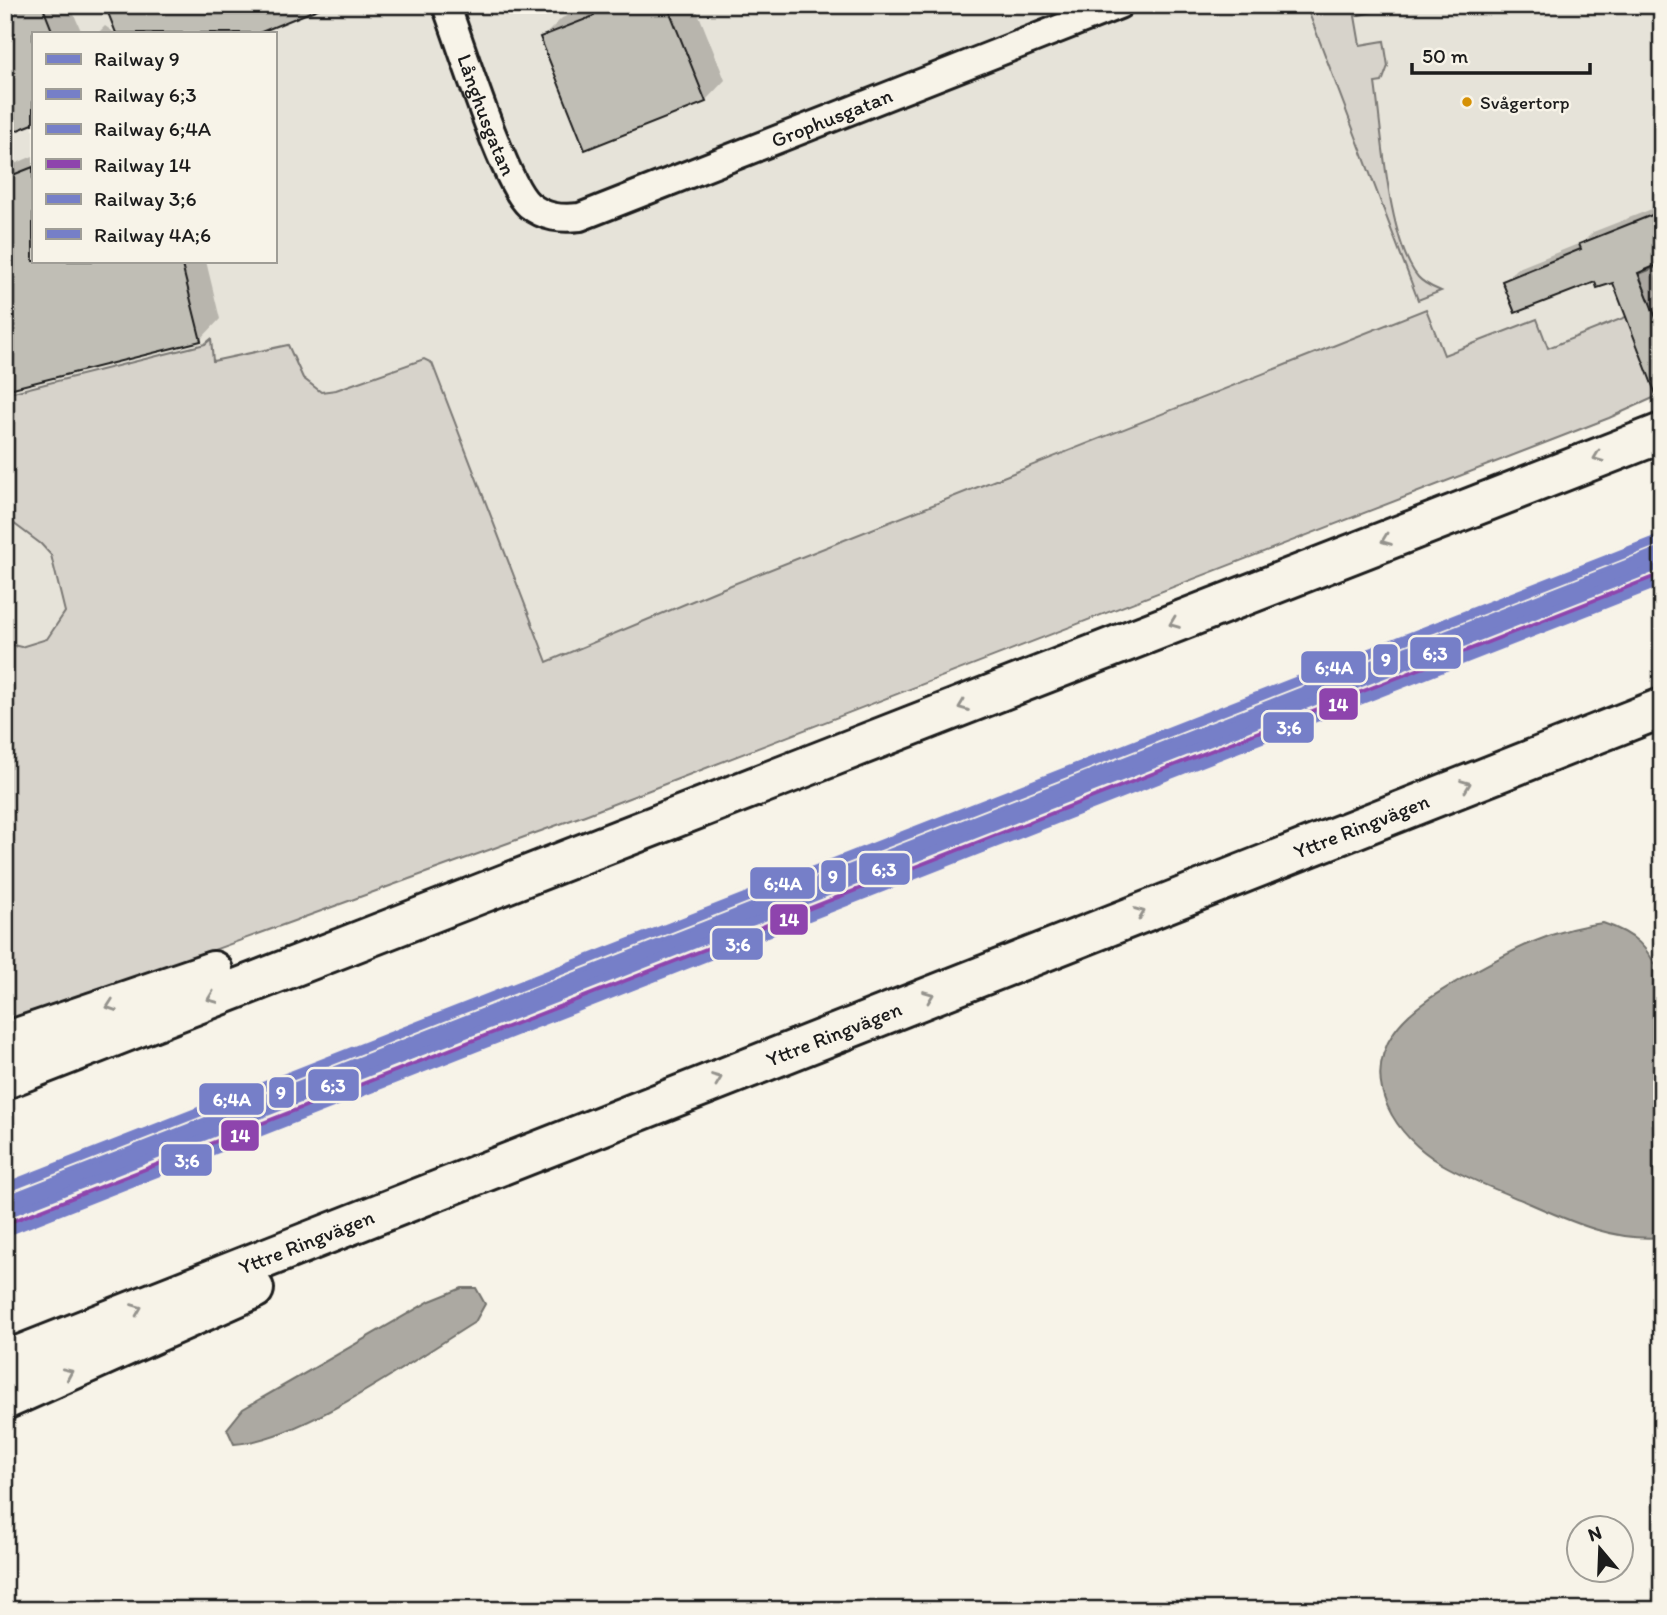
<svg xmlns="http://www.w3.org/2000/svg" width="1667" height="1615" viewBox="0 0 1667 1615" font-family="Itim,sans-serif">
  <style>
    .built { fill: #e6e3d9; fill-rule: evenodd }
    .green { fill: #d7d3cb; stroke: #7a7874; stroke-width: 2 }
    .water { fill: #aca9a2; stroke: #72716c; stroke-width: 2 }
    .shadow { fill: #0003 }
    .building { fill: #c0beb5; stroke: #1c1c1c; stroke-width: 2 }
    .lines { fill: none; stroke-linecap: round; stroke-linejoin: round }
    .street-casing { stroke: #1c1c1c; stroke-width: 32 }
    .highway-casing { stroke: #1c1c1c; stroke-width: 44 }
    .street { stroke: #f7f3e8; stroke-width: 26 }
    .highway { stroke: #f7f3e8; stroke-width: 38 }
    .rail-1-casing { stroke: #f7f3e8; stroke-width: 16 }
    .rail-2-casing { stroke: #f7f3e8; stroke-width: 16 }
    .rail-3-casing { stroke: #f7f3e8; stroke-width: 16 }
    .rail-4-casing { stroke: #f7f3e8; stroke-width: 16 }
    .rail-5-casing { stroke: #f7f3e8; stroke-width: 16 }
    .rail-6-casing { stroke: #f7f3e8; stroke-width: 16 }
    .rail-1 { stroke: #767fc8; stroke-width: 10 }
    .rail-2 { stroke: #767fc8; stroke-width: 10 }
    .rail-3 { stroke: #767fc8; stroke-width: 10 }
    .rail-4 { stroke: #8e44ad; stroke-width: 10 }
    .rail-5 { stroke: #767fc8; stroke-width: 10 }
    .rail-6 { stroke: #767fc8; stroke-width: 10 }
    .oneway { stroke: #94928c }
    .bus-dot { fill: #d69104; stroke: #f7f3e8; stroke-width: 2.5 }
    .labels { text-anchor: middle; stroke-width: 5; stroke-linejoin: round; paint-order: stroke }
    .bus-label { font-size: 19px; fill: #1c1c1c; stroke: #f7f3e8; text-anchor: start }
    .street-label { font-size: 21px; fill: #1c1c1c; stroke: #f7f3e8 }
    .line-badge { stroke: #f7f3e8; stroke-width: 2.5 }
    .badge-label { font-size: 19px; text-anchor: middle; font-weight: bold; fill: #fff }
  </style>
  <rect width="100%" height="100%" fill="#f7f3e8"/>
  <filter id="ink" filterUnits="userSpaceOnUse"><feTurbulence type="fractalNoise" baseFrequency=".0143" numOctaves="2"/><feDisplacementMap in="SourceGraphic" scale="14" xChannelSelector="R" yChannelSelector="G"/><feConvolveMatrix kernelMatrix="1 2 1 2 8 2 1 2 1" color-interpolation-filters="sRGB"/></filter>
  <g filter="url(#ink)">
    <!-- built -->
    <path class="built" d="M5 5H1662V353L5 1010ZM33 33H275V261H33Z"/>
    <!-- green -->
    <g class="green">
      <path d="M1306 5H1376L1377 11 1355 16 1360 45 1384 41 1388 66 1382 82 1375 83C1382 131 1388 241 1418 277 1424 284 1432 287 1441 291L1418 300Z"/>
      <polygon points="1662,265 1662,394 1609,418 585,815 5,1026 5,643 21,647 47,639 65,612 51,555 41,544 5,517 5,394 205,344 211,339 213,361 288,345 303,378 321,392 336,390 424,359 432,363 547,662 716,591 1426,309 1444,355 1537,319 1548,348 1651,307 1639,274"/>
    </g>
    <!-- water -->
    <g class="water">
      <path d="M1603 923C1636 934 1646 946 1662 976V1237C1613 1242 1568 1220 1524 1201 1497 1190 1468 1179 1442 1164 1395 1136 1360 1083 1394 1032 1411 1007 1444 989 1470 974 1511 951 1555 928 1603 923Z"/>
      <path d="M462 1288H476L485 1304 475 1322C415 1359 301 1441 234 1444L227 1429 243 1409 430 1301Z"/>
    </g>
    <!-- shadow -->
    <g class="shadow">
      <polygon points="5,5 70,5 82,33 33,33 33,123 5,134"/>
      <polygon points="107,5 309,10 254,33 118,33"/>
      <polygon points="592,5 695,5 725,80 705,101 542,38 562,18"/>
      <polygon points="105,26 115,33 98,33"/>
      <polygon points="33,156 33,261 206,261 220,319 200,340 5,388 5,168"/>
      <polygon points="1662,205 1662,261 1652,265 1662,291 1662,403 1614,280 1504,281 1516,269 1583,242 1593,232"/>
    </g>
    <!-- building -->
    <g class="building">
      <polygon points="21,5 42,5 53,33 33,33 33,124 5,135 5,12"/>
      <polygon points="105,5 325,5 325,6 259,33 116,33"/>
      <polygon points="590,5 667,5 706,102 585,150 540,37 594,16"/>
      <polygon points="33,167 33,261 181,261 201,341 5,390 5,178"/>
      <polygon points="1662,211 1662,263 1638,273 1662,333 1660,405 1613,283 1597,288 1595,282 1515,313 1502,281 1581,249 1579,244"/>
    </g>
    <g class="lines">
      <defs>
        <g id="street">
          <path id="s1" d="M446 5C461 44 504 184 529 205 545 218 561 219 580 217L1119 5"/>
        </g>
        <g id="highway">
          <polyline points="5,1042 213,971"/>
          <polyline points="5,1079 1662,433"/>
          <path id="s2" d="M5 1361 1662 708"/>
          <polyline points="5,1400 254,1289"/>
        </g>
      </defs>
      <!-- street casing -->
      <use href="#street" class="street-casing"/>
      <!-- highway casing -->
      <use href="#highway" class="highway-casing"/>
      <!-- street -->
      <use href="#street" class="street"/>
      <!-- highway -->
      <use href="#highway" class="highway"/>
      <defs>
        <polyline id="rail-1" points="5,1201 1662,551"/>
        <polyline id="rail-2" points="9,1212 1662,564"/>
        <polyline id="rail-3" points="5,1188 1658,540"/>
        <polyline id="rail-4" points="14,1224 1662,577"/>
        <polyline id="rail-5" points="9,1230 1662,581"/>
        <polyline id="rail-6" points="5,1206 1658,557"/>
      </defs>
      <!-- rail-1 casing -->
      <use href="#rail-1" class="rail-1-casing"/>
      <!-- rail-2 casing -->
      <use href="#rail-2" class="rail-2-casing"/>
      <!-- rail-3 casing -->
      <use href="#rail-3" class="rail-3-casing"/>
      <!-- rail-4 casing -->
      <use href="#rail-4" class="rail-4-casing"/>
      <!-- rail-5 casing -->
      <use href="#rail-5" class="rail-5-casing"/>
      <!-- rail-6 casing -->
      <use href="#rail-6" class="rail-6-casing"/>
      <!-- rail-1 -->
      <use href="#rail-1" class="rail-1"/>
      <!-- rail-2 -->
      <use href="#rail-2" class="rail-2"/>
      <!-- rail-3 -->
      <use href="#rail-3" class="rail-3"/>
      <!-- rail-4 -->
      <use href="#rail-4" class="rail-4"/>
      <!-- rail-5 -->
      <use href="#rail-5" class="rail-5"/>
      <!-- rail-6 -->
      <use href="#rail-6" class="rail-6"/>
    </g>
    <!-- one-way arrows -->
    <defs><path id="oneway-chevron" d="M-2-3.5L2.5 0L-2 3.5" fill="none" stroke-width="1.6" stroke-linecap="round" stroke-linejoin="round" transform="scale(1.75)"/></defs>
    <g class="oneway">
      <use href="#oneway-chevron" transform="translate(1598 457) rotate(159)"/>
      <use href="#oneway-chevron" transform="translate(1386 540) rotate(159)"/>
      <use href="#oneway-chevron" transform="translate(1174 623) rotate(159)"/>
      <use href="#oneway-chevron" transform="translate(963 706) rotate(159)"/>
      <use href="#oneway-chevron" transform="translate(1466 785) rotate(-21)"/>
      <use href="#oneway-chevron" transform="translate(1140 913) rotate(-21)"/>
      <use href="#oneway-chevron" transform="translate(929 996) rotate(-21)"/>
      <use href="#oneway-chevron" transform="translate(212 998) rotate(159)"/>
      <use href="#oneway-chevron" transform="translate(111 1006) rotate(161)"/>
      <use href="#oneway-chevron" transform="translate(717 1079) rotate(-21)"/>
      <use href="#oneway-chevron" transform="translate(137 1309) rotate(-22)"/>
      <use href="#oneway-chevron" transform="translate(68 1373) rotate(-24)"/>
    </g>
  </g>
  <!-- markers -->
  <circle class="bus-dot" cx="1467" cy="102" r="6"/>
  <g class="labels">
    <!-- bus labels -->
    <g class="bus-label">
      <text x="1480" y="109">Svågertorp</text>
    </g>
    <!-- street labels -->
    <g class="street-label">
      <text dy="7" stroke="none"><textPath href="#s1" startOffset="117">Långhusgatan</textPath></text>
      <text dy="7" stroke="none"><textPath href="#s1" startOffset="542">Grophusgatan</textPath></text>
      <text dy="7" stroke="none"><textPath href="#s2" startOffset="1458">Yttre Ringvägen</textPath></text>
      <text dy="7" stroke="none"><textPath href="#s2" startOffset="891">Yttre Ringvägen</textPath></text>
      <text dy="7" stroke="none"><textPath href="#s2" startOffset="324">Yttre Ringvägen</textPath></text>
    </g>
  </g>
  <g class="line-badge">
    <rect x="1409" y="636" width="53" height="34" rx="7" fill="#767fc8"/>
    <rect x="1372" y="643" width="27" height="33" rx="7" fill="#767fc8"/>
    <rect x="1300" y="650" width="67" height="34" rx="7" fill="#767fc8"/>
    <rect x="1318" y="687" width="41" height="34" rx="7" fill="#8e44ad"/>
    <rect x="1262" y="711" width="53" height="33" rx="7" fill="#767fc8"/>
    <rect x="858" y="852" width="53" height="34" rx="7" fill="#767fc8"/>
    <rect x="820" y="859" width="27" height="34" rx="7" fill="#767fc8"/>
    <rect x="749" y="866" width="67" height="34" rx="7" fill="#767fc8"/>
    <rect x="769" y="903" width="40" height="33" rx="7" fill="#8e44ad"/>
    <rect x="711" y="927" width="53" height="34" rx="7" fill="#767fc8"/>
    <rect x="307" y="1068" width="53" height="34" rx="7" fill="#767fc8"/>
    <rect x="268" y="1076" width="27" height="33" rx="7" fill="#767fc8"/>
    <rect x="198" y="1082" width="67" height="34" rx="7" fill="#767fc8"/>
    <rect x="220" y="1119" width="40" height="33" rx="7" fill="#8e44ad"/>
    <rect x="160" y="1143" width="53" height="34" rx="7" fill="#767fc8"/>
  </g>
  <g class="badge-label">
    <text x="1435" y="660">6;3</text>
    <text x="1386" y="666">9</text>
    <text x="1334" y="674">6;4A</text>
    <text x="1338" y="711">14</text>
    <text x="1289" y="734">3;6</text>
    <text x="884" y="876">6;3</text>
    <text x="833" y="883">9</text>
    <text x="783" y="890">6;4A</text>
    <text x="789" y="926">14</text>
    <text x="738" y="951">3;6</text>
    <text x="333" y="1092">6;3</text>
    <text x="281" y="1099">9</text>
    <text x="232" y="1106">6;4A</text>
    <text x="240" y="1142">14</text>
    <text x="187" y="1167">3;6</text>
  </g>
  <!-- margin -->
  <rect width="1667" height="1615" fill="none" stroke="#f7f3e8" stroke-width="28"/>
  <rect x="14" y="14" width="1639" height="1587" fill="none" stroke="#1c1c1c" stroke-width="2.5" filter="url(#ink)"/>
  <!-- legend -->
  <rect x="32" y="32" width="245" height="231" fill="#f7f3e8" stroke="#9f9d96" stroke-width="2"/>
  <rect x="46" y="54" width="35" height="10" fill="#767fc8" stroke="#9f9d96" stroke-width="2"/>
  <text x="94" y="66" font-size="21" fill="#1c1c1c">Railway 9</text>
  <rect x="46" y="89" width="35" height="10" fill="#767fc8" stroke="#9f9d96" stroke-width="2"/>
  <text x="94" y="102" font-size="21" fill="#1c1c1c">Railway 6;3</text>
  <rect x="46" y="124" width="35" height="10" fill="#767fc8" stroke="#9f9d96" stroke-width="2"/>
  <text x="94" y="136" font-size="21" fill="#1c1c1c">Railway 6;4A</text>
  <rect x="46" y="159" width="35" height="10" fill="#8e44ad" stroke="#9f9d96" stroke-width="2"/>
  <text x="94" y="172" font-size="21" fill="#1c1c1c">Railway 14</text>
  <rect x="46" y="194" width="35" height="10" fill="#767fc8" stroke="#9f9d96" stroke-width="2"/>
  <text x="94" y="206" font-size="21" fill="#1c1c1c">Railway 3;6</text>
  <rect x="46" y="229" width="35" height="10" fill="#767fc8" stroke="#9f9d96" stroke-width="2"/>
  <text x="94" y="242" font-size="21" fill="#1c1c1c">Railway 4A;6</text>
  <!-- north arrow -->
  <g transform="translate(1600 1549) rotate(341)"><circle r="33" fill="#f7f3e8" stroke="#9f9d96" stroke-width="2"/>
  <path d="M0-5L12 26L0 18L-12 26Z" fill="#1c1c1c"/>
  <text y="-10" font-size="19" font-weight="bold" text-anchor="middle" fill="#1c1c1c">N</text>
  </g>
  <!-- scale -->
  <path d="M1412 63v10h178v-10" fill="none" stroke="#1c1c1c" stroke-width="3.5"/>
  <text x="1422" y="63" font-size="21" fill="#1c1c1c" stroke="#f7f3e8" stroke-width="5" paint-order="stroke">50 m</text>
</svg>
